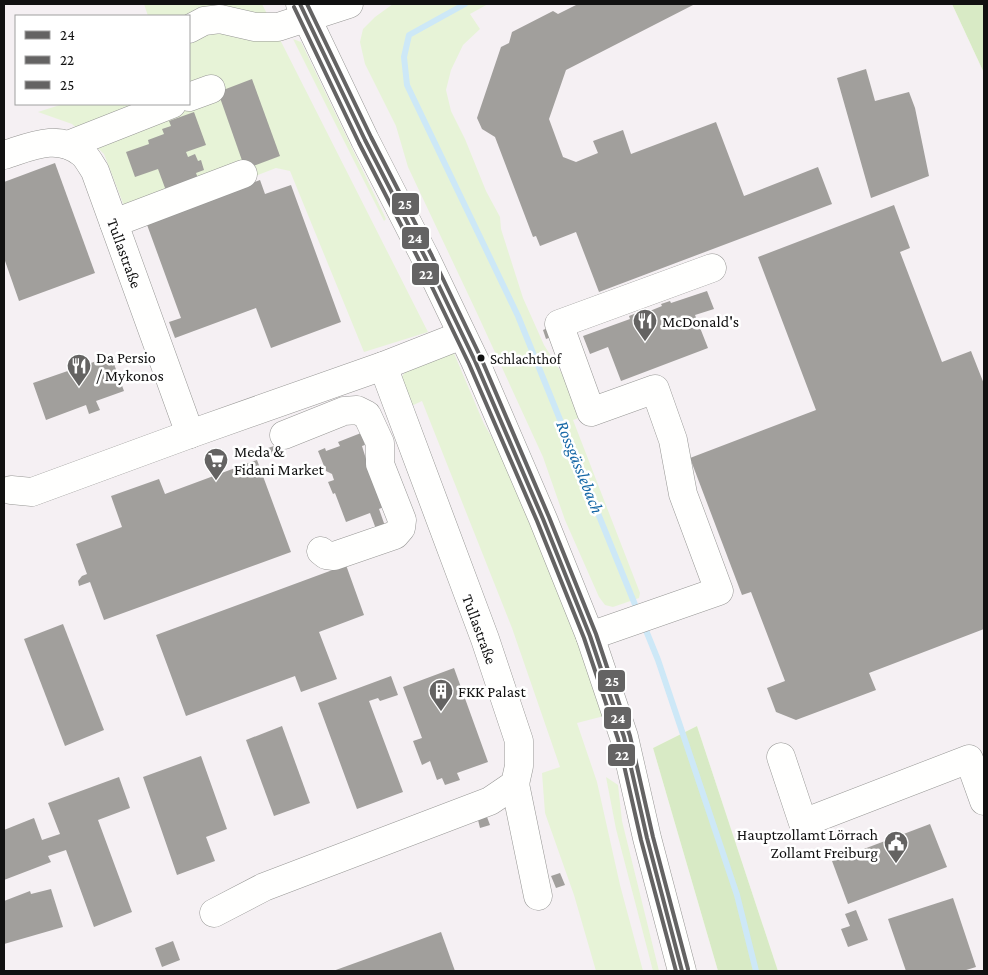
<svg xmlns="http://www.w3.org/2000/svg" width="988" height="975" viewBox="0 0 988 975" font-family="'Crimson Pro',serif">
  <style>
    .industrial { fill: #f5f0f3; fill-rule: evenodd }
    .green { fill: #e7f3d7 }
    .forest { fill: #d8eac5 }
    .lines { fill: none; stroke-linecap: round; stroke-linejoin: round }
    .stream { stroke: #cde8f7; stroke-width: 6 }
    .building { fill: #a19f9c }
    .minor-casing { stroke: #979795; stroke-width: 29 }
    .minor { stroke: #fffffe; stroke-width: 28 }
    .bus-1-casing { stroke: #fff; stroke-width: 8 }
    .bus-2-casing { stroke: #fff; stroke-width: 8 }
    .bus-3-casing { stroke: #fff; stroke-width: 8 }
    .bus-1 { stroke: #646363; stroke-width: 4 }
    .bus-2 { stroke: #646363; stroke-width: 4 }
    .bus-3 { stroke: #646363; stroke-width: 4 }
    .bus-dot { fill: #111; stroke: #fff; stroke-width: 2 }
    .labels { text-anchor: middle; stroke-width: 5; stroke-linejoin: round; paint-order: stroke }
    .bus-label { font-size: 15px; fill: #111; stroke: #fff; text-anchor: start }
    .street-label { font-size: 16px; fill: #111; stroke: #fff }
    .poi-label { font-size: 16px; fill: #111; stroke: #fff; text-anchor: start }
    .water-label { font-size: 18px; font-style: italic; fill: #1768a6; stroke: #fff }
    .line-badge { stroke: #fff; stroke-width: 2 }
    .badge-label { font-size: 14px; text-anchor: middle; font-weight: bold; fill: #fff }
  </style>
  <rect width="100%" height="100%" fill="#fdfcf7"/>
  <!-- industrial -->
  <path class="industrial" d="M4 4H952L984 73V971H778L697 726 653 748 718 971H4ZM16 16H189V104H16Z"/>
  <!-- green -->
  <g class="green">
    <polygon points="144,4 262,4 428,332 364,352 290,171 276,168 131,224 104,154 72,124 38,112 63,104 189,104 189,16 148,16"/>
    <polygon points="393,4 488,4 470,14 480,29 463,45 451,70 446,90 451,111 465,139 486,191 500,217 501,229 523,298 544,345 588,415 573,420 640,593 639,598 613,607 605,605 599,597 565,520 543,457 476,311 408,167 396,126 365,64 360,42 363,29 375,17"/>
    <polygon points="293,39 301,42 386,219 384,221"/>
    <path d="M453 351 484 424 508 465 577 621 604 716 577 723 597 782 620 885 643 971H596L574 895 545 813 542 773 560 767 512 628 422 401 405 409 398 383C410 360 430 358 453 351Z"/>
    <polygon points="606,777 618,785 622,821 659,971 653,971 616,829"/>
  </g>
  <!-- forest -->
  <g class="forest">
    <polygon points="952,4 984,4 984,73"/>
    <polygon points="697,726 778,971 718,971 653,748"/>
  </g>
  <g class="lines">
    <!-- stream -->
    <g class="stream">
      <polyline points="465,4 409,35 404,57 407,85 518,316 638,612"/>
      <polyline points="643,623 658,660 737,895 756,971"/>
    </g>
  </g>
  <!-- building -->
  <g class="building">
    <polygon points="578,4 695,4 566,70 549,119 563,157 576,162 598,153 593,141 623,130 631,154 716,122 744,196 818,167 832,204 599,292 576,232 540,246 536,236 533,237 495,137 482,129 477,118 501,47 509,43 512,32 553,11 558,14"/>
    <polygon points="866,69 875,101 909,92 915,108 929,176 871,198 837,78"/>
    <polygon points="252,79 280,156 245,169 218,92"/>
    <polygon points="194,112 206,145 186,152 188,157 195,154 198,161 201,160 204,170 196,173 200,184 168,196 158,169 135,177 126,152 149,144 148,140 164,134 162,129 171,126 169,121"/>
    <polygon points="55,163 95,273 19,301 4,258 4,182"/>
    <polygon points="260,180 265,194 291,185 341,322 271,348 256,308 175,338 169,322 181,318 146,222"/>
    <polygon points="894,205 910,248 900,252 942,362 971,351 984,384 984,629 869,673 876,690 796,720 776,712 767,688 785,681 751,592 742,595 690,458 816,410 758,257"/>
    <polygon points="707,291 714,309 695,315 708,348 621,381 608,347 590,354 583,336 630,319 629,316 639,312 640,315 662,306 661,304 670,301 671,303"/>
    <polygon points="555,325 559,334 546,339 543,330"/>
    <polygon points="111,356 124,391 96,401 100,410 89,414 86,405 46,420 33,383"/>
    <polygon points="361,433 365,445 362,446 366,459 369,458 386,506 379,509 385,526 376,529 370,513 346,522 335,493 333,494 328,482 334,480 332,474 326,471 318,451 325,448 326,451 340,446 338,442"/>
    <polygon points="274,446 276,454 262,459 259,451"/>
    <polygon points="257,460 291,552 104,620 90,582 79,586 78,581 82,576 87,574 76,544 122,527 111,496 159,479 165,494"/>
    <polygon points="346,565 364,615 319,632 337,679 301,692 295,676 186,716 156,635"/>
    <polygon points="63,624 104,730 65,746 24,639"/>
    <polygon points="454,668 488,762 457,773 460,780 445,785 442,778 437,780 430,761 422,765 413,741 422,738 403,687"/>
    <polygon points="391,676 398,695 380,701 378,698 369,701 403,792 357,809 318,703"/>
    <polygon points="282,726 310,803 274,816 246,740"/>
    <polygon points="201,756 227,829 206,837 215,861 177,875 143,777"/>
    <polygon points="119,777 130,808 98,820 132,912 94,927 66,850 48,856 51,862 4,880 4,830 34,818 42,840 60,834 48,803"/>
    <polygon points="487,817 490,825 480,828 478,820"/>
    <polygon points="930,824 947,867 848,904 832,861"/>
    <polygon points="560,873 565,885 556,888 551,876"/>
    <polygon points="51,889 63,927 4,944 4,901 30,891 31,894"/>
    <polygon points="953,898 976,967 963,971 906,971 888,919"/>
    <polygon points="856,910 868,940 848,947 841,929 850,926 845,914"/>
    <polygon points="441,932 455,971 333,971"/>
    <polygon points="173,941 180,960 162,967 155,948"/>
  </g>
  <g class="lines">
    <defs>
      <g id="minor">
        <polyline points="300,4 365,140 426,259 475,361 543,519 590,636 624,737 647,838 682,971"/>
        <polyline points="189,29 204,21 220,19 255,27 278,27 349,4"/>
        <polyline points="189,97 211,89"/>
        <polyline points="68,145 172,104"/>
        <path d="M4 155C30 147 57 133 82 153 87 157 91 165 95 171L190 434"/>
        <polyline points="114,223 243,174"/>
        <polyline points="284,435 344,411 357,410 367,415 380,443 380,464 402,520 401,528 395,535 334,556 326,555 321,551"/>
        <polyline points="11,490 32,492 190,434 383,366 462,335"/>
        <polyline points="590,636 719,591 683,494 673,440 655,389 591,412 559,324 712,268"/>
        <polyline points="781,757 803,823 969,759 984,801"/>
        <polyline points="515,784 538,896"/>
        <polyline points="214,913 264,887 490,801 515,784 519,766 519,741 485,639 383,366"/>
      </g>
    </defs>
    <!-- minor casing -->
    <use href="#minor" class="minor-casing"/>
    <!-- minor -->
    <use href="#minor" class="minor"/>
    <defs>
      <polyline id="bus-1" points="300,4 365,140 426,259 475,361 543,519 590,636 624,737 647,838 682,971"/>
      <polyline id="bus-2" points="294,7 359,143 420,262 469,364 537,521 584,638 618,739 641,840 676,971"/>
      <polyline id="bus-3" points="307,4 371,137 432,256 481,358 549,517 596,634 630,736 653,837 688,969"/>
    </defs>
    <!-- bus-1 casing -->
    <use href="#bus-1" class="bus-1-casing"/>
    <!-- bus-2 casing -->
    <use href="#bus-2" class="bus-2-casing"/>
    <!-- bus-3 casing -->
    <use href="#bus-3" class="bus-3-casing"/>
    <!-- bus-1 -->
    <use href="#bus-1" class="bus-1"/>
    <!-- bus-2 -->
    <use href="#bus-2" class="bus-2"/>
    <!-- bus-3 -->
    <use href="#bus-3" class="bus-3"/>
  </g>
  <!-- icons -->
  <defs>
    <symbol id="restaurant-pin" viewBox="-11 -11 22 30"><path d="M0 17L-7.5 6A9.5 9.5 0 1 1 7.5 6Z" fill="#646362" stroke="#fff"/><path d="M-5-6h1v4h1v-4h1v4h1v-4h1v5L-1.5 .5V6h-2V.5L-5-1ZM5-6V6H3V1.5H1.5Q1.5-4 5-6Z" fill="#fff"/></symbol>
    <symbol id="supermarket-pin" viewBox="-11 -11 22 30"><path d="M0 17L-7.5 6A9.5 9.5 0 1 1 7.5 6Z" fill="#646362" stroke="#fff"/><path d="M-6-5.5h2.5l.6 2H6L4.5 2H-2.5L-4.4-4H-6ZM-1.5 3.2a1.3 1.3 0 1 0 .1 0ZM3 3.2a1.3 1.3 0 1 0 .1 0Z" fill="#fff"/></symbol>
    <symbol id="building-pin" viewBox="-11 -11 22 30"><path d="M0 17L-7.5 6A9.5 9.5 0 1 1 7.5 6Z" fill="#646362" stroke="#fff"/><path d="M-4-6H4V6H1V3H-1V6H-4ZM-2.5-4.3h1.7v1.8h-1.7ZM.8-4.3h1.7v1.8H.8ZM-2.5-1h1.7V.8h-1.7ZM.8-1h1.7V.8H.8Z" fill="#fff"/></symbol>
    <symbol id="civic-pin" viewBox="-11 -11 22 30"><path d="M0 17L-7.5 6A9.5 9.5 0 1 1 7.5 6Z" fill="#646362" stroke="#fff"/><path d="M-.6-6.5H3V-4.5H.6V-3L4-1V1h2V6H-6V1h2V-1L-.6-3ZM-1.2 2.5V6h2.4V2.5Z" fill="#fff"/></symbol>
  </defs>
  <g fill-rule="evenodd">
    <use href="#restaurant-pin" x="631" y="307" width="28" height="38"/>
    <use href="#restaurant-pin" x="65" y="352" width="28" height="38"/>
    <use href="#supermarket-pin" x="202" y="446" width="28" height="38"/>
    <use href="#building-pin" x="427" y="677" width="28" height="38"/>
    <use href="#civic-pin" x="882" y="829" width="28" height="38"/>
  </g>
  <!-- markers -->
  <circle class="bus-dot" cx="481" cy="358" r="4.5"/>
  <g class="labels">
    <!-- bus labels -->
    <g class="bus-label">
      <text x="490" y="364">Schlachthof</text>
    </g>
    <!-- street labels -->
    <g class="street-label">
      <text transform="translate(125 253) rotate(70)" y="6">Tullastraße</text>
      <text transform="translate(480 629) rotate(70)" y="6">Tullastraße</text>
    </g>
    <!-- poi labels -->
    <g class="poi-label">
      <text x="662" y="327">McDonald's</text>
      <text x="96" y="363">Da Persio<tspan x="96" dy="18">/ Mykonos</tspan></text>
      <text x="234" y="457">Meda &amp;<tspan x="234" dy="18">Fidani Market</tspan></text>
      <text x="458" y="697">FKK Palast</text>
      <text x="878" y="840" text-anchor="end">Hauptzollamt Lörrach<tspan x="878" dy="18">Zollamt Freiburg</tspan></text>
    </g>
    <!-- water labels -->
    <g class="water-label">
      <text transform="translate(580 467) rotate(68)" y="6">Rossgässlebach</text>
    </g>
  </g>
  <g class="line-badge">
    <rect x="391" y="192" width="29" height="24" rx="5" fill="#646363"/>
    <rect x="401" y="226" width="29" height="24" rx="5" fill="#646363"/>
    <rect x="411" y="262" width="29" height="24" rx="5" fill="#646363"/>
    <rect x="597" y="669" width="29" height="24" rx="5" fill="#646363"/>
    <rect x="603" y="706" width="29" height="24" rx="5" fill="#646363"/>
    <rect x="607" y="743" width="29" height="24" rx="5" fill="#646363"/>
  </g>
  <g class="badge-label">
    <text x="405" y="209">25</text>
    <text x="415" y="243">24</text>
    <text x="426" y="279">22</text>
    <text x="612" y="686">25</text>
    <text x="618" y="723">24</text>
    <text x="622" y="760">22</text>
  </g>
  <!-- border -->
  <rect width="988" height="975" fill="none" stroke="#111111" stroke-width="10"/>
  <!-- legend -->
  <rect x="15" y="15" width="175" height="90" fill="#ffffff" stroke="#a0a0a0"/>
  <rect x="25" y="31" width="25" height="8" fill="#646363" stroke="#a0a0a0"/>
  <text x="60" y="40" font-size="15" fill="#111111">24</text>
  <rect x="25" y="56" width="25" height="8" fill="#646363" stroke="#a0a0a0"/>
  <text x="60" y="65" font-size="15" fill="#111111">22</text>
  <rect x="25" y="81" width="25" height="8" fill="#646363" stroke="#a0a0a0"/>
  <text x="60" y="90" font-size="15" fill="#111111">25</text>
</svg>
